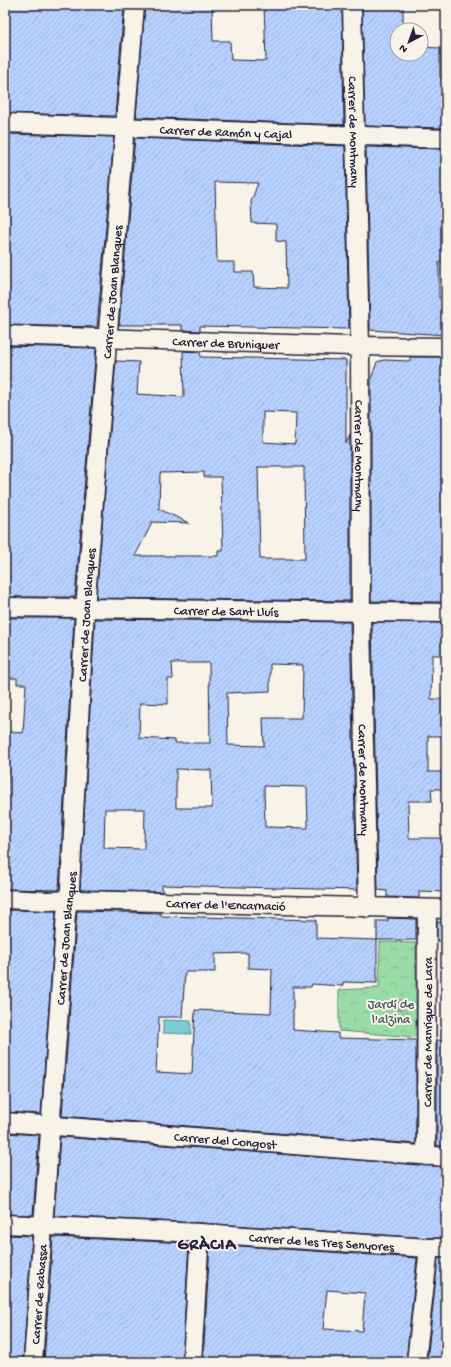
<svg xmlns="http://www.w3.org/2000/svg" width="451" height="1367" viewBox="0 0 451 1367" font-family="'Gochi Hand',sans-serif">
  <style>
    .forest { fill: url(#forest-crowns); stroke: #5e7f71 }
    .water { fill: #7bcbd5; stroke: #578797 }
    .building { fill: url(#building-hatch); stroke: #22223b; fill-rule: evenodd }
    .lines { fill: none; stroke-linecap: round; stroke-linejoin: round }
    .street-casing { stroke: #22223b; stroke-width: 21 }
    .street { stroke: #f7f3e8; stroke-width: 18 }
    .tree { fill: #969f9a }
    .labels { text-anchor: middle; stroke-width: 4; stroke-linejoin: round; paint-order: stroke }
    .street-label { font-size: 13px; fill: #22223b; stroke: #f7f3e8 }
    .park-label { font-size: 13px; fill: #465a5b; stroke: #f7f3e8 }
    .district-label { font-size: 17px; font-weight: bold; letter-spacing: 1px; fill: #22223b; stroke: #f7f3e8 }
  </style>
  <defs>
    <pattern id="forest-crowns" width="20" height="18" patternUnits="userSpaceOnUse"><rect width="20" height="18" fill="#9adca7"/><path d="M2 6a3 3 0 1 1 6 0M12 15a3 3 0 1 1 6 0" fill="none" stroke="#84bc91"/></pattern>
    <pattern id="building-hatch" width="6" height="6" patternUnits="userSpaceOnUse"><rect width="6" height="6" fill="#b8d1ff"/><path d="M-1 1l2-2M0 6l6-6M5 7l2-2" fill="none" stroke="#9eb3db"/></pattern>
  </defs>
  <rect width="100%" height="100%" fill="#f7f3e8"/>
  <filter id="ink" filterUnits="userSpaceOnUse"><feTurbulence type="fractalNoise" baseFrequency=".025" numOctaves="2"/><feDisplacementMap in="SourceGraphic" scale="8" xChannelSelector="R" yChannelSelector="G"/><feConvolveMatrix kernelMatrix="1 2 1 2 8 2 1 2 1" color-interpolation-filters="sRGB"/></filter>
  <g filter="url(#ink)">
    <!-- forest -->
    <polygon class="forest" points="380,942 416,943 416,1037 339,1031 339,990 379,988"/>
    <!-- water -->
    <polygon class="water" points="163,1020 191,1021 191,1034 163,1033"/>
    <!-- building -->
    <g class="building">
      <polygon points="5,5 124,5 115,116 5,113"/>
      <polygon points="145,5 212,5 213,41 230,41 231,60 266,61 264,5 342,5 344,125 136,117"/>
      <polygon points="362,5 403,5 403,30 397,30 397,54 421,54 421,47 440,48 440,77 446,77 446,128 365,126"/>
      <polygon points="5,134 114,137 97,327 5,325"/>
      <path d="M135 138 345 146 349 329 200 326V331L182 330V325H119ZM215 182 258 183 251 202 252 223 276 224V241L286 242 287 288 254 287 253 272H235V262H217Z"/>
      <polygon points="366,147 446,149 446,262 439,262 439,298 444,298 444,302 446,302 446,335 370,330"/>
      <polygon points="5,346 96,348 75,597 5,597"/>
      <path d="M183 351 200 352 201 357 346 360V444L350 435V601L96 598 116 361 139 362 137 394 184 397ZM263 412 296 413 295 444 263 442ZM258 467H304L305 559H260ZM204 472V477H221L223 551H218V556H135L151 525V522L189 523 159 509 160 473Z"/>
      <polygon points="410,357 446,357 446,602 371,601 371,379 377,362 384,360 410,361"/>
      <polygon points="5,618 74,618 59,890 5,889 5,795 7,795 9,761 7,761 9,732 23,733 26,684 17,684 17,678 5,678"/>
      <path d="M95 619 350 622 357 890 162 885V892L80 890ZM172 663H209L210 743H175V740L139 738 140 703 168 704V679H173ZM270 664 303 665 302 718H263L264 746 228 745 227 693 270 691ZM176 769 211 770 212 808H176ZM264 786 307 787 308 828 265 827ZM105 809H145L144 849 104 848Z"/>
      <polygon points="372,622 446,623 446,655 432,655 431,699 443,699 444,709 446,709 446,736 428,736 428,772 442,772 442,789 431,789 432,801 408,801 409,838 446,838 446,892 419,891 419,898 387,897 387,891 378,890"/>
      <polygon points="5,910 56,911 41,1114 5,1112"/>
      <path d="M77 911 161 913V916L316 920V938L377 940V983L343 982V986L312 984 311 987H293V1030L338 1033V1038L416 1040V1144L62 1116ZM248 953V968L272 969 271 1013 195 1010 192 1074 156 1072 159 1017H182L185 972H215V954Z"/>
      <polygon points="388,918 416,919 416,940 377,940 377,921 388,921"/>
      <rect x="437" y="922" width="9" height="19"/>
      <polygon points="437,1040 446,1041 446,1146 437,1146"/>
      <polygon points="5,1133 39,1135 33,1215 5,1214"/>
      <polygon points="60,1137 446,1167 446,1238 429,1238 201,1223 54,1216"/>
      <polygon points="5,1235 32,1236 23,1362 5,1362"/>
      <polygon points="53,1237 189,1243 182,1362 44,1362"/>
      <path d="M210 1244 417 1258 406 1362H203ZM327 1290 365 1293 362 1331 323 1329Z"/>
      <polygon points="438,1258 446,1258 446,1362 427,1362"/>
    </g>
    <g class="lines">
      <defs>
        <g id="street">
          <path id="s1" d="M352 5 360 346 361 623 368 908"/>
          <path id="s2" d="M5 123 446 139"/>
          <path id="s3" d="M5 335 350 346 446 347"/>
          <path id="s4" d="M5 607 446 613"/>
          <path id="s5" d="M5 899 48 901 77 900 446 909"/>
          <path id="s6" d="M5 1122 446 1157"/>
          <path id="s7" d="M426 1156 427 909"/>
          <path id="s8" d="M5 1224 200 1233 429 1248H446"/>
          <path id="s9" d="M33 1362 66 914 70 888 85 609 135 5"/>
          <polyline points="192,1362 200,1233"/>
          <polyline points="416,1362 429,1248"/>
        </g>
      </defs>
      <!-- street casing -->
      <use href="#street" class="street-casing"/>
      <!-- street -->
      <use href="#street" class="street"/>
    </g>
    <!-- trees -->
    <circle class="tree" cx="400" cy="1005" r="6"/>
  </g>
  <g class="labels">
    <!-- street labels -->
    <g class="street-label">
      <text dy="5" stroke="none"><textPath href="#s2" startOffset="221">Carrer de Ramón y Cajal</textPath></text>
      <text dy="5" stroke="none"><textPath href="#s1" startOffset="127">Carrer de Montmany</textPath></text>
      <text dy="5" stroke="none"><textPath href="#s9" startOffset="1073">Carrer de Joan Blanques</textPath></text>
      <text dy="5" stroke="none"><textPath href="#s3" startOffset="221">Carrer de Bruniquer</textPath></text>
      <text dy="5" stroke="none"><textPath href="#s1" startOffset="451">Carrer de Montmany</textPath></text>
      <text dy="5" stroke="none"><textPath href="#s4" startOffset="221">Carrer de Sant Lluís</textPath></text>
      <text dy="5" stroke="none"><textPath href="#s9" startOffset="749">Carrer de Joan Blanques</textPath></text>
      <text dy="5" stroke="none"><textPath href="#s1" startOffset="775">Carrer de Montmany</textPath></text>
      <text dy="5" stroke="none"><textPath href="#s5" startOffset="221">Carrer de l'Encarnació</textPath></text>
      <text dy="5" stroke="none"><textPath href="#s9" startOffset="425">Carrer de Joan Blanques</textPath></text>
      <text dy="5" stroke="none"><textPath href="#s7" startOffset="124">Carrer de Manrique de Lara</textPath></text>
      <text dy="5" stroke="none"><textPath href="#s6" startOffset="221">Carrer del Congost</textPath></text>
      <text dy="5" stroke="none"><textPath href="#s8" startOffset="317">Carrer de les Tres Senyores</textPath></text>
      <text dy="5" stroke="none"><textPath href="#s9" startOffset="68">Carrer de Rabassa</textPath></text>
    </g>
    <!-- park labels -->
    <g class="park-label">
      <text x="391" y="1008">Jardí de<tspan x="391" dy="15">l'alzina</tspan></text>
    </g>
    <!-- district labels -->
    <g class="district-label">
      <text x="207" y="1249">GRÀCIA</text>
    </g>
  </g>
  <!-- margin -->
  <rect width="451" height="1367" fill="none" stroke="#f7f3e8" stroke-width="20"/>
  <rect x="10" y="10" width="431" height="1347" fill="none" stroke="#22223b" stroke-width="1.5" filter="url(#ink)"/>
  <!-- north arrow -->
  <g transform="translate(409 42) rotate(221)"><circle r="19" fill="#f7f3e8" stroke="#a29fa3"/>
  <path d="M0-3L7 15L0 10L-7 15Z" fill="#22223b"/>
  <text y="-6" font-size="11" font-weight="bold" text-anchor="middle" fill="#22223b">N</text>
  </g>
</svg>
